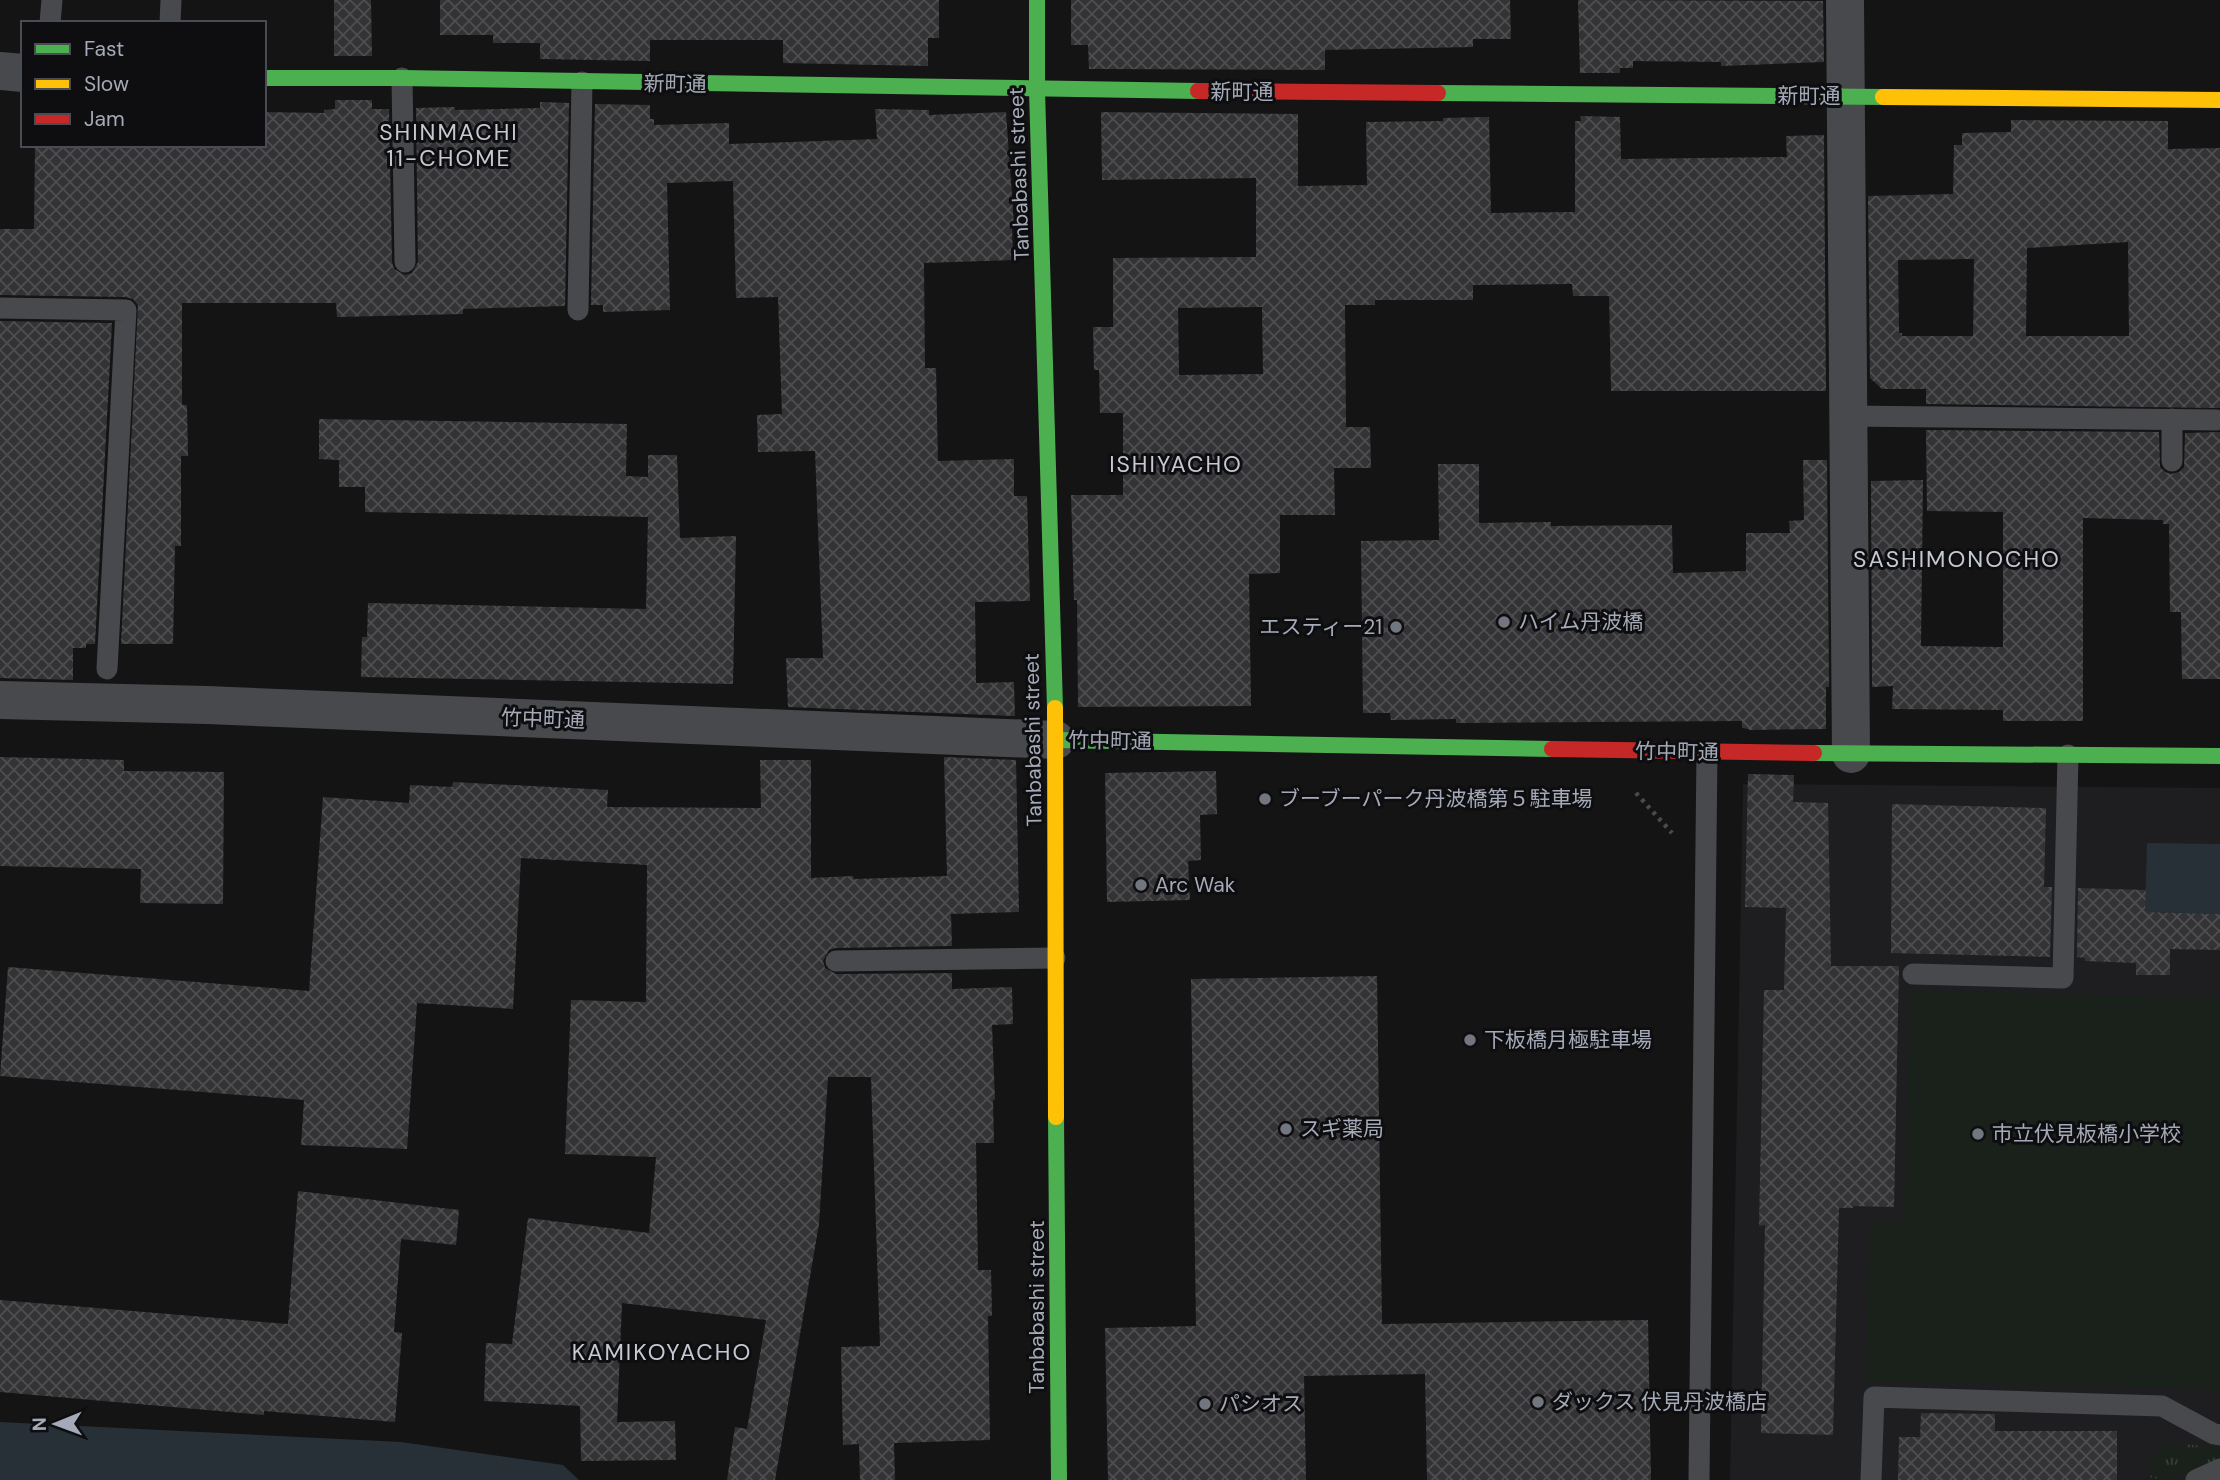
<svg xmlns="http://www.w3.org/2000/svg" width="2220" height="1480" viewBox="0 0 2220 1480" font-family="'DM Sans','Noto Sans JP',sans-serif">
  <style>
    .built { fill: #1e1e20 }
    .grass { fill: url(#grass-tufts) }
    .park { fill: #1a211b }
    .water { fill: #273037 }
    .building { fill: url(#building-cross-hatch); fill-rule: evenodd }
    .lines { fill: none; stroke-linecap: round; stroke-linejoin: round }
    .path { stroke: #4a4b4f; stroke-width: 4.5; stroke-dasharray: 3.5 5; stroke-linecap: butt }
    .lane { stroke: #48494d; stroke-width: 21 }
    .street { stroke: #48494d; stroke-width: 38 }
    .fast { stroke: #4caf50; stroke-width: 16 }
    .slow { stroke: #ffc107; stroke-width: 16 }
    .jam { stroke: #c62828; stroke-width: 16 }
    .poi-dot { fill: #72767e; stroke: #0e0e10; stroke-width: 2.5 }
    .labels { text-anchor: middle; stroke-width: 6; stroke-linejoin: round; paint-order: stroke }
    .street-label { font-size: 21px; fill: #a4aab7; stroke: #0e0e10 }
    .poi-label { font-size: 21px; fill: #a4aab7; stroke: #0e0e10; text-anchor: start }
    .neighbourhood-label { font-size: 23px; letter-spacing: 2px; fill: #c5c9d2; stroke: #0e0e10 }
  </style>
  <defs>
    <pattern id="grass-tufts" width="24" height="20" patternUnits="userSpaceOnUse" patternTransform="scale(1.75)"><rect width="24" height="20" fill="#1a211b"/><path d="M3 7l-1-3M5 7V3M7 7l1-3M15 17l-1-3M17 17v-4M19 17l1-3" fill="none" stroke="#383f3a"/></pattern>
    <pattern id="building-cross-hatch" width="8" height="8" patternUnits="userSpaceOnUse" patternTransform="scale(1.75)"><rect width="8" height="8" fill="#333335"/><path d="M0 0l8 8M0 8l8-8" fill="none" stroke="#4e4e50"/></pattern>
  </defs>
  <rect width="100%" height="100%" fill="#141414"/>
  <!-- built -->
  <polygon class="built" points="1743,784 2220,788 2220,1480 1730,1480"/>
  <!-- grass -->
  <path class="grass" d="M2163 1443 2220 1447V1462C2200 1470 2173 1480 2151 1478 2147 1462 2152 1455 2163 1443Z"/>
  <!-- park -->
  <polygon class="park" points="1910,990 2220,998 2220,1389 1866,1381 1870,1222 1904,1223"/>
  <!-- water -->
  <g class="water">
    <polygon points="2147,843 2220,844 2220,914 2145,912"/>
    <polygon points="0,1422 401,1442 563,1465 579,1480 0,1480"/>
  </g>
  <!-- building -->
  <g class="building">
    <polygon points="334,0 371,0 372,56 334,56"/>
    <polygon points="440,0 939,0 939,38 928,38 928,66 783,63 783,40 650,40 650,61 540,59 540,43 493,43 493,35 440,35"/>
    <polygon points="1071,0 1510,0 1511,39 1473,39 1473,47 1325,50 1325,70 1089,69 1088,45 1071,45"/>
    <polygon points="1578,0 1823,1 1824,62 1721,66 1721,62 1633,61 1633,68 1620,68 1620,73 1580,73"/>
    <polygon points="335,100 372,100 372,109 389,109 392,262 394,269 405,275 412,273 418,262 416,108 455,107 455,110 540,108 540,102 569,103 565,306 463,309 463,314 337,317 336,303 182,303 182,405 187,405 188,456 181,456 181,546 175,546 173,644 121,644 138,305 133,299 126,297 0,295 0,229 34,229 35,145 264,145 264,112 324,113 324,110 335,109"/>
    <polygon points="595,104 650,105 650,119 654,119 654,125 729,123 729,144 877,139 875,109 929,110 929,115 1006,112 1014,225 1012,225 1013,260 924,263 925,368 936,368 938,461 1014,459 1014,496 1027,496 1030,601 975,602 976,683 1014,682 1015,716 788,707 786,658 823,658 815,451 758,452 757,415 782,414 778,297 736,298 733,181 667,183 670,310 603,312 603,305 591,305"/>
    <path d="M1101 112 1298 114V186L1367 185 1366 122 1443 121V118L1489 117 1491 213 1575 212V121H1581L1580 116 1620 117 1621 159 1787 157 1786 136 1824 135 1826 391H1611L1609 296H1573L1572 284 1473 285V300H1375V305H1345L1346 427H1370L1371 468H1334L1335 515H1280V573L1249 574 1251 706 1078 707 1077 600H1074L1071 495H1123V413H1100L1099 370H1094L1093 327H1113V258L1256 257V178L1102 180ZM1262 307 1263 374 1179 375 1178 308Z"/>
    <path d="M2011 120 2168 121V149L2220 148V408L1926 404V389H1882L1870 378 1868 196 1953 194 1954 145H1962V133L2011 132ZM2128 242 2129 336H2026L2027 248ZM1974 259 1973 336H1902V333H1899L1898 260Z"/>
    <polygon points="0,321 112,323 95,644 86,644 86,648 73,648 73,680 0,678"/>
    <polygon points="319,419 627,424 626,476 648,477 648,455 677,455 680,538 736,536 733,684 361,677 362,637 367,637 368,603 646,609 648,517 365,512 365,487 339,487 339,460 319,459"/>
    <polygon points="1926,430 2159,432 2160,467 2165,472 2171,474 2179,472 2184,467 2185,433 2220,432 2220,679 2182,679 2181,612 2170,612 2169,524 2163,524 2163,520 2083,518 2083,721 2003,721 2003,710 1892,709 1893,686 1872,687 1871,481 1923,480 1921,646 2003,647 2003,512 1927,511"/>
    <polygon points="1803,460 1827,460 1829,687 1826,687 1826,729 1749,730 1749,729 1742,728 1742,721 1456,723 1456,719 1391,720 1390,713 1363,713 1361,541 1439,540 1438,464 1479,464 1479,523 1551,522 1551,526 1672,525 1673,573 1746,571 1746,533 1790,533 1789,521 1804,520"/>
    <polygon points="0,757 124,760 124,771 224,772 223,904 140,903 141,869 0,866"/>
    <polygon points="944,757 1016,760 1019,912 951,914 952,946 836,948 829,950 823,961 825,968 836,974 952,973 952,989 1012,987 1013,1024 992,1025 995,1100 993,1100 994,1143 976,1143 978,1270 991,1270 992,1316 988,1316 990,1440 894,1443 895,1480 860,1480 859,1444 843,1445 841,1347 880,1346 871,1077 828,1077 819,1224 775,1480 727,1480 735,1427 747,1429 766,1320 622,1303 617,1422 675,1421 676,1460 581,1461 580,1406 484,1401 486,1343 512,1344 528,1218 649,1233 656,1157 565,1154 571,1000 646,1002 647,865 521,858 513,1009 417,1003 407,1149 301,1145 304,1100 0,1076 8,967 309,991 323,797 409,803 410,785 452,787 453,782 608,790 607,807 761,808 760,760 811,760 811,878 853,876 854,879 947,876"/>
    <polygon points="1216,771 1217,814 1200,815 1201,860 1188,861 1190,900 1107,902 1105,773"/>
    <polygon points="1748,774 1794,775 1793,802 1828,803 1831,966 1899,966 1894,1207 1853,1206 1853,1208 1839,1208 1833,1435 1761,1433 1765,1225 1759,1226 1764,990 1784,990 1786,908 1745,907"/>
    <polygon points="1892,804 2046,808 2044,887 2052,887 2050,957 1891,953"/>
    <polygon points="2078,888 2146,890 2145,912 2220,914 2220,950 2170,949 2170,975 2136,975 2136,963 2085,961 2085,958 2077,957"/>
    <polygon points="1377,976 1382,1324 1648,1320 1651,1480 1427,1480 1425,1374 1304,1376 1306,1480 1108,1480 1105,1328 1196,1326 1191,979"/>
    <polygon points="298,1191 459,1210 456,1245 401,1239 394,1332 402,1333 395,1422 264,1411 264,1415 0,1392 0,1300 288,1324"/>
    <polygon points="1921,1413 1995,1414 1995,1431 2117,1431 2117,1480 1898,1480 1899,1437 1920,1437"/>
  </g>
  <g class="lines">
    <!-- path -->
    <polyline class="path" points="1636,793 1672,833"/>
    <!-- lane -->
    <g class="lane">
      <polyline points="50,23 52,0"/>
      <polyline points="170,23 171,0"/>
      <polyline points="402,78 405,262"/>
      <polyline points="0,308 126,310 107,669"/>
      <polyline points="578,310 582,82"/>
      <polyline points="1847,416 2217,420"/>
      <polyline points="2172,461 2172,419"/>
      <polyline points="836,961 1055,958"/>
      <polyline points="1913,974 2063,978 2068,755"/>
      <polyline points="1699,1480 1707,752"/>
      <polyline points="1871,1480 1874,1397 2162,1406 2214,1434 2220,1435"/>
      <polyline points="2196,1480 2220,1469"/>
    </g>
    <!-- street -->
    <g class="street">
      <polyline points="1845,0 1851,754"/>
      <polyline points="0,71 23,73"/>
      <polyline points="0,700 207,705 1056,740"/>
    </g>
    <!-- fast -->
    <g class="fast">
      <polyline points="1037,0 1037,90 1055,708"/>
      <polyline points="264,78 402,78 1198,91"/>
      <polyline points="1438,93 1883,97"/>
      <polyline points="1056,740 1552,749"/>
      <polyline points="1814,753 2220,756"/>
      <polyline points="1056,1117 1059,1480"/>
    </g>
    <!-- slow -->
    <g class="slow">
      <polyline points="1883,97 2220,100"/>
      <polyline points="1055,708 1056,1117"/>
    </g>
    <!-- jam -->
    <g class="jam">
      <polyline points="1198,91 1438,93"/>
      <polyline points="1552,749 1814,753"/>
    </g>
  </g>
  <!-- markers -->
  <g class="poi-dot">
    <circle cx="1504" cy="622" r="7"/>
    <circle cx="1396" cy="627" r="7"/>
    <circle cx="1265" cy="799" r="7"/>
    <circle cx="1141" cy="885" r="7"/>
    <circle cx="1470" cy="1040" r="7"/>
    <circle cx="1286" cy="1129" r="7"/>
    <circle cx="1978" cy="1134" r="7"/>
    <circle cx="1538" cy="1402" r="7"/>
    <circle cx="1205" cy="1404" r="7"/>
  </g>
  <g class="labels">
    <!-- street labels -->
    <g class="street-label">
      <text transform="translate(675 84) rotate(1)" y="7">新町通</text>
      <text x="1242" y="99">新町通</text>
      <text x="1809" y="103">新町通</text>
      <text transform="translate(1019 174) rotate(-92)" y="7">Tanbabashi street</text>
      <text transform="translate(543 719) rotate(2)" y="7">竹中町通</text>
      <text transform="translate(1033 740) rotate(-91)" y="7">Tanbabashi street</text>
      <text transform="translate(1110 741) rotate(1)" y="7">竹中町通</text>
      <text transform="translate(1677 752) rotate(1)" y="7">竹中町通</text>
      <text transform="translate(1037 1307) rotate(-90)" y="7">Tanbabashi street</text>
    </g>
    <!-- poi labels -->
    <g class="poi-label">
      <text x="1518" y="629">ハイム丹波橋</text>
      <text x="1382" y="634" text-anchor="end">エスティー21</text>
      <text x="1279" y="806">ブーブーパーク丹波橋第５駐車場</text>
      <text x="1155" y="892">Arc Wak</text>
      <text x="1484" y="1047">下板橋月極駐車場</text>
      <text x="1300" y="1136">スギ薬局</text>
      <text x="1992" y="1141">市立伏見板橋小学校</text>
      <text x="1552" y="1409">ダックス 伏見丹波橋店</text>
      <text x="1219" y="1411">パシオス</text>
    </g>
    <!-- neighbourhood labels -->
    <g class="neighbourhood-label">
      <text x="449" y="140">SHINMACHI<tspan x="449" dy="26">11-CHOME</tspan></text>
      <text x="1176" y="472">ISHIYACHO</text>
      <text x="1957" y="567">SASHIMONOCHO</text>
      <text x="662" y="1360">KAMIKOYACHO</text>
    </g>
  </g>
  <!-- legend -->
  <rect x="21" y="21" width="245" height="126" fill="#0e0e10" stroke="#4a4c53" stroke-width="2"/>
  <rect x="35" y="44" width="35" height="10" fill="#4caf50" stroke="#4a4c53" stroke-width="2"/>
  <text x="84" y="56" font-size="21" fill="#a4aab7">Fast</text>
  <rect x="35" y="79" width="35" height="10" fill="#ffc107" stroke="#4a4c53" stroke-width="2"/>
  <text x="84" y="91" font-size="21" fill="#a4aab7">Slow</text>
  <rect x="35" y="114" width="35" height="10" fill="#c62828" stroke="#4a4c53" stroke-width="2"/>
  <text x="84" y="126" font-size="21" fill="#a4aab7">Jam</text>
  <!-- north arrow -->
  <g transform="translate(56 1424) rotate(269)" stroke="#0e0e10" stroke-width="5" paint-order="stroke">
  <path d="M0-5L12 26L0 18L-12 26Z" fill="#a4aab7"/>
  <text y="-10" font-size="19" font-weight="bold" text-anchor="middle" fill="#a4aab7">N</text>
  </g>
</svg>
